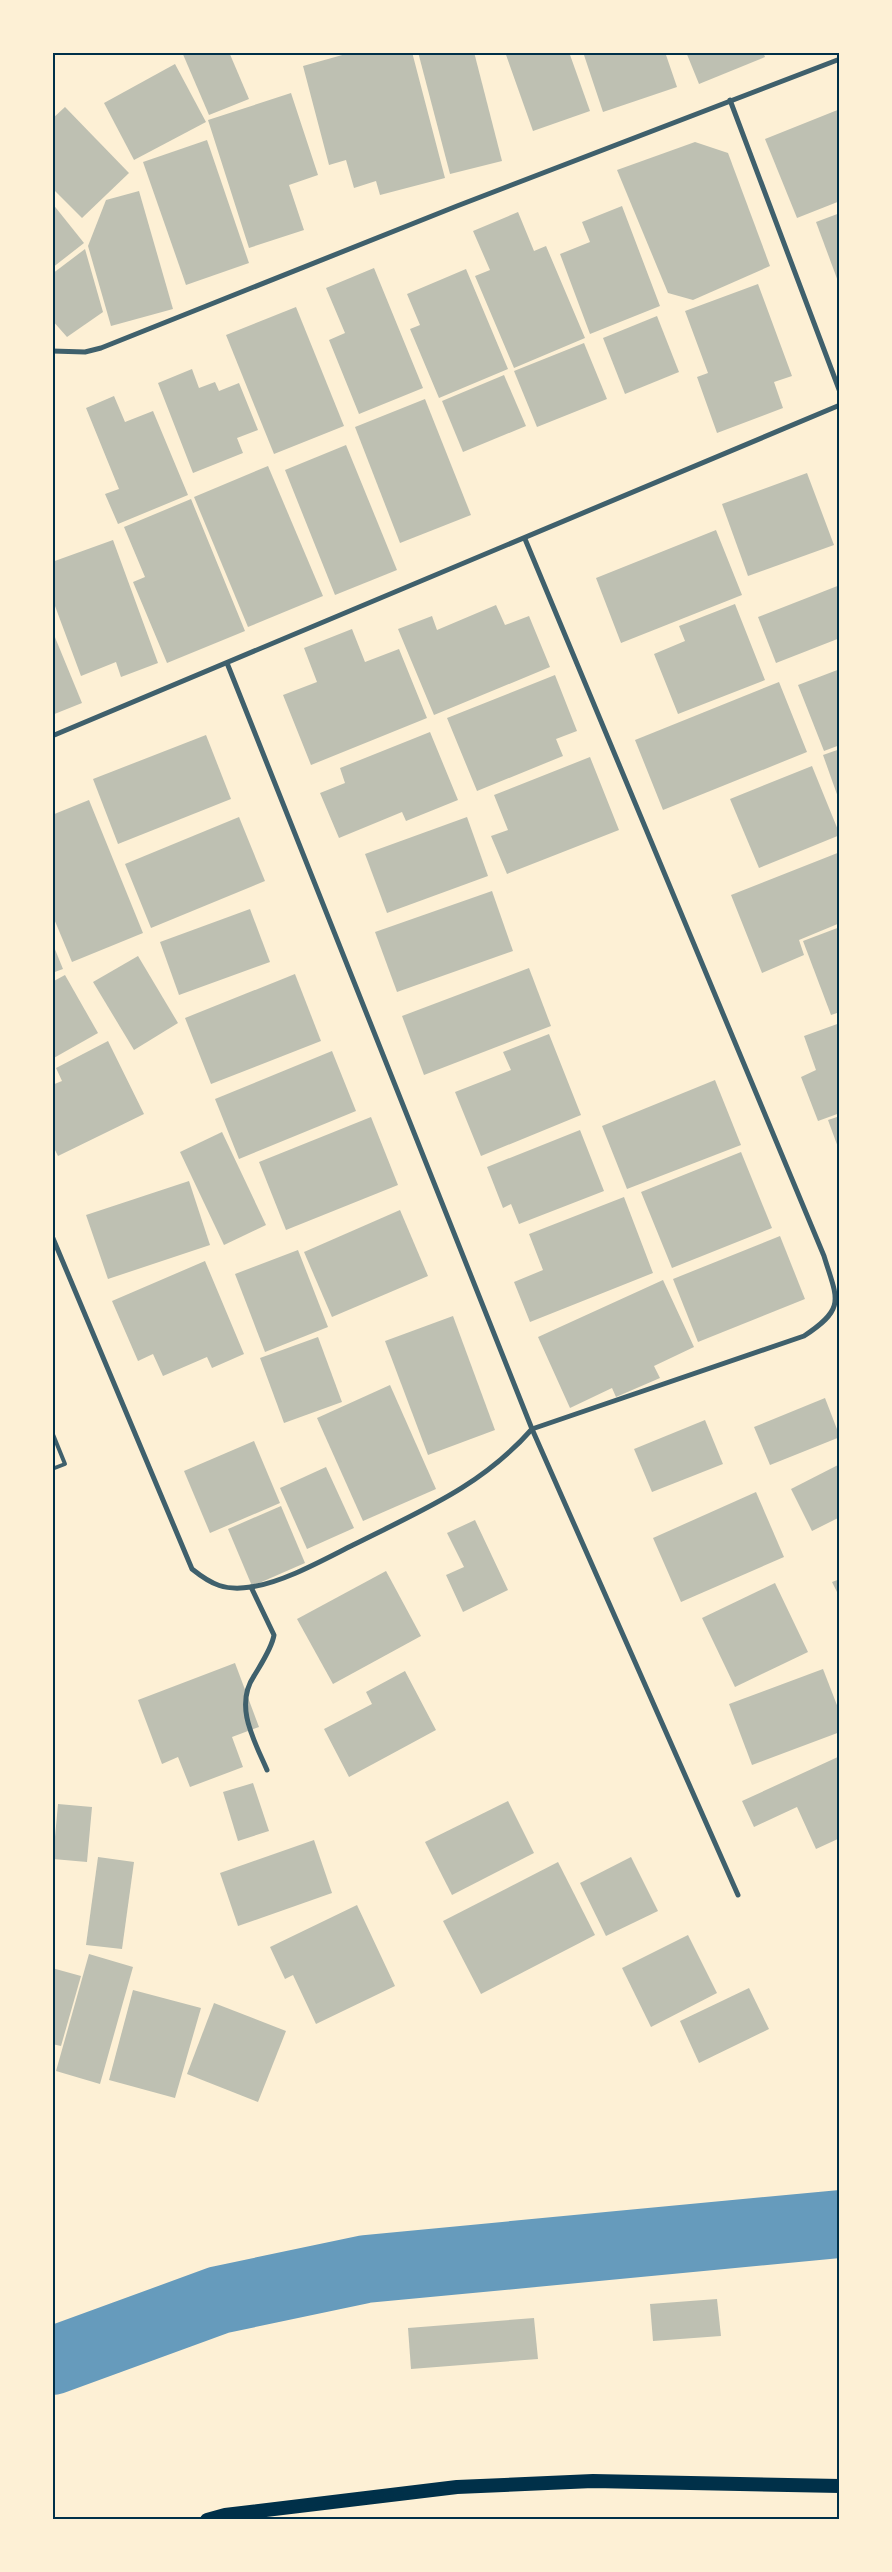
<svg xmlns="http://www.w3.org/2000/svg" width="892" height="2572" viewBox="0 0 892 2572" font-family="'Noto Sans',sans-serif">
  <style>
    .lines { fill: none; stroke-linecap: round; stroke-linejoin: round }
    .river { stroke: #669bbc; stroke-width: 68 }
    .building { fill: #bec0b2 }
    .service { stroke: #3f606c; stroke-width: 4 }
    .minor { stroke: #3f606c; stroke-width: 5 }
    .trunk { stroke: #003049; stroke-width: 14 }
    .neatline { fill: none; stroke: #003049; stroke-width: 2 }
  </style>
  <rect width="100%" height="100%" fill="#fdf0d5"/>
  <g class="lines">
    <!-- river -->
    <polyline class="river" points="52,2361 219,2300 366,2269 840,2224"/>
  </g>
  <!-- building -->
  <g class="building">
    <polygon points="182,52 229,52 249,99 209,115"/>
    <polygon points="353,52 412,52 445,178 380,195 376,181 354,188 346,160 329,165 303,66"/>
    <polygon points="418,52 474,52 502,161 450,174"/>
    <polygon points="505,52 569,52 590,111 533,131"/>
    <polygon points="583,52 665,52 677,87 603,112"/>
    <polygon points="686,52 763,52 765,57 699,84"/>
    <polygon points="175,64 206,122 134,160 104,103"/>
    <polygon points="291,93 318,175 289,185 304,230 249,248 208,120"/>
    <polygon points="65,107 129,173 82,218 52,188 52,119"/>
    <polygon points="840,109 840,201 797,218 765,139"/>
    <polygon points="207,140 249,263 186,285 143,162"/>
    <polygon points="695,142 728,153 770,266 693,300 668,293 617,170"/>
    <polygon points="139,191 173,309 111,326 88,246 106,200"/>
    <polygon points="52,203 84,243 52,268"/>
    <polygon points="622,206 660,306 590,334 560,254 590,242 582,222"/>
    <polygon points="518,212 534,251 546,246 585,338 514,368 475,276 490,270 473,231"/>
    <polygon points="840,213 840,284 839,284 816,222"/>
    <polygon points="85,249 103,312 67,337 52,320 52,274"/>
    <polygon points="374,268 423,388 359,414 329,340 345,333 326,288"/>
    <polygon points="466,269 508,369 439,398 410,329 420,325 407,294"/>
    <polygon points="758,284 792,376 774,382 783,408 717,433 697,377 708,373 685,311"/>
    <polygon points="296,307 344,426 274,454 226,335"/>
    <polygon points="657,316 679,372 625,394 603,338"/>
    <polygon points="584,343 607,399 537,427 514,371"/>
    <polygon points="192,369 199,388 215,382 219,391 239,383 258,430 237,438 243,453 193,473 158,383"/>
    <polygon points="504,375 526,426 463,452 442,401"/>
    <polygon points="114,396 125,422 153,411 188,495 118,524 105,494 119,489 86,408"/>
    <polygon points="425,399 471,515 400,543 355,427"/>
    <polygon points="346,445 397,570 335,595 285,470"/>
    <polygon points="268,466 323,596 248,627 194,497"/>
    <polygon points="807,473 834,545 748,576 722,504"/>
    <polygon points="191,499 245,631 167,663 133,582 145,577 124,527"/>
    <polygon points="716,530 742,595 621,643 596,578"/>
    <polygon points="113,540 158,663 121,677 116,662 81,676 55,606 52,606 52,562"/>
    <polygon points="840,585 840,638 776,663 758,617"/>
    <polygon points="735,604 765,680 678,714 654,654 685,641 679,626"/>
    <polygon points="496,605 505,625 529,616 550,667 434,715 398,629 432,616 437,630"/>
    <polygon points="352,629 365,662 399,649 427,718 311,765 283,695 317,682 304,648"/>
    <polygon points="52,630 82,703 52,715"/>
    <polygon points="840,669 840,745 824,751 798,685"/>
    <polygon points="555,675 577,731 556,739 563,756 477,791 447,718"/>
    <polygon points="779,682 807,752 663,810 635,740"/>
    <polygon points="430,732 458,800 406,821 402,812 339,838 320,793 345,783 340,768"/>
    <polygon points="206,735 231,799 118,844 93,779"/>
    <polygon points="840,749 840,800 839,800 823,755"/>
    <polygon points="590,757 619,830 507,874 491,836 508,830 494,795"/>
    <polygon points="812,766 840,835 759,868 730,799"/>
    <polygon points="89,800 143,933 72,962 52,914 52,815"/>
    <polygon points="239,817 265,881 151,928 125,864"/>
    <polygon points="467,817 488,876 387,913 365,854"/>
    <polygon points="840,852 840,923 799,940 804,955 762,973 731,895"/>
    <polygon points="492,891 513,951 397,992 375,932"/>
    <polygon points="250,909 270,962 179,995 160,942"/>
    <polygon points="840,927 840,1012 831,1015 803,941"/>
    <polygon points="52,942 63,969 52,973"/>
    <polygon points="138,956 178,1023 134,1050 93,982"/>
    <polygon points="529,968 551,1026 424,1075 402,1016"/>
    <polygon points="295,974 321,1041 211,1084 185,1018"/>
    <polygon points="65,975 98,1033 52,1059 52,982"/>
    <polygon points="840,1023 840,1113 818,1121 801,1077 816,1070 804,1036"/>
    <polygon points="549,1034 581,1115 481,1156 455,1092 511,1070 503,1052"/>
    <polygon points="108,1041 144,1114 58,1156 52,1144 52,1085 62,1081 56,1068"/>
    <polygon points="332,1051 356,1111 239,1159 215,1099"/>
    <polygon points="715,1080 741,1145 627,1189 602,1126"/>
    <polygon points="840,1116 840,1150 839,1150 828,1120"/>
    <polygon points="371,1117 398,1185 286,1230 259,1162"/>
    <polygon points="580,1130 604,1191 519,1224 511,1204 503,1208 487,1167"/>
    <polygon points="222,1132 266,1225 224,1245 180,1152"/>
    <polygon points="741,1152 772,1228 672,1268 641,1192"/>
    <polygon points="189,1181 210,1245 108,1279 86,1215"/>
    <polygon points="624,1197 653,1273 530,1322 514,1282 543,1270 529,1234"/>
    <polygon points="400,1210 428,1276 332,1317 304,1252"/>
    <polygon points="780,1236 805,1299 698,1342 673,1279"/>
    <polygon points="298,1250 328,1327 265,1352 235,1274"/>
    <polygon points="205,1261 244,1354 212,1368 207,1357 163,1376 153,1354 138,1361 112,1301"/>
    <polygon points="663,1280 694,1347 654,1366 660,1378 616,1397 612,1388 570,1408 538,1337"/>
    <polygon points="453,1316 495,1430 428,1455 385,1341"/>
    <polygon points="318,1337 342,1402 284,1423 260,1358"/>
    <polygon points="390,1385 436,1489 363,1521 317,1418"/>
    <polygon points="825,1398 840,1437 770,1465 754,1427"/>
    <polygon points="705,1420 723,1464 652,1492 634,1449"/>
    <polygon points="254,1441 280,1503 210,1533 184,1471"/>
    <polygon points="840,1464 840,1517 812,1531 791,1489"/>
    <polygon points="326,1467 354,1528 307,1549 280,1488"/>
    <polygon points="756,1492 784,1557 681,1602 653,1538"/>
    <polygon points="281,1506 305,1563 252,1586 228,1529"/>
    <polygon points="475,1520 508,1590 463,1612 446,1575 464,1567 447,1533"/>
    <polygon points="386,1571 421,1636 333,1684 297,1619"/>
    <polygon points="840,1579 840,1598 832,1582"/>
    <polygon points="775,1583 808,1652 735,1687 702,1618"/>
    <polygon points="235,1663 259,1727 232,1737 243,1767 190,1787 178,1757 162,1764 138,1700"/>
    <polygon points="823,1669 840,1713 840,1732 752,1765 729,1704"/>
    <polygon points="405,1671 436,1730 349,1777 324,1729 372,1704 366,1692"/>
    <polygon points="840,1756 840,1838 816,1849 797,1807 754,1827 742,1801"/>
    <polygon points="253,1783 269,1831 238,1841 223,1792"/>
    <polygon points="508,1801 534,1853 452,1895 425,1842"/>
    <polygon points="58,1804 92,1807 87,1862 53,1859"/>
    <polygon points="314,1840 332,1893 238,1926 220,1873"/>
    <polygon points="98,1857 134,1862 122,1949 86,1945"/>
    <polygon points="631,1857 658,1911 606,1936 580,1883"/>
    <polygon points="558,1862 595,1935 481,1994 443,1921"/>
    <polygon points="357,1905 395,1986 316,2024 293,1975 285,1979 270,1947"/>
    <polygon points="688,1935 717,1993 651,2027 622,1968"/>
    <polygon points="89,1954 133,1967 100,2084 56,2071"/>
    <polygon points="52,1968 81,1976 61,2046 52,2044"/>
    <polygon points="749,1988 769,2029 699,2063 680,2021"/>
    <polygon points="133,1990 201,2008 175,2098 109,2080"/>
    <polygon points="214,2003 286,2031 258,2102 187,2074"/>
    <polygon points="717,2299 721,2336 653,2341 650,2304"/>
    <polygon points="534,2318 538,2359 411,2369 408,2328"/>
  </g>
  <g class="lines">
    <!-- service -->
    <polyline class="service" points="52,1432 65,1464 52,1469"/>
    <!-- minor -->
    <g class="minor">
      <polyline points="730,100 840,392"/>
      <polyline points="52,351 85,352 101,348 457,206 840,59"/>
      <polyline points="227,663 532,1429 738,1895"/>
      <polyline points="52,736 840,405"/>
      <path d="M52 1236 192 1569C212 1585 225 1591 251 1587 284 1582 323 1560 353 1545 420 1511 481 1487 532 1429L804 1336C847 1308 837 1299 824 1256L525 539"/>
      <path d="M251 1587 274 1635C272 1648 261 1664 254 1676 234 1706 254 1740 267 1770"/>
    </g>
    <!-- trunk -->
    <polyline class="trunk" points="207,2520 225,2515 457,2487 593,2481 840,2486"/>
  </g>
  <!-- border -->
  <rect width="892" height="2572" fill="none" stroke="#fdf0d5" stroke-width="108"/>
  <rect x="54" y="54" width="784" height="2464" class="neatline"/>
</svg>
